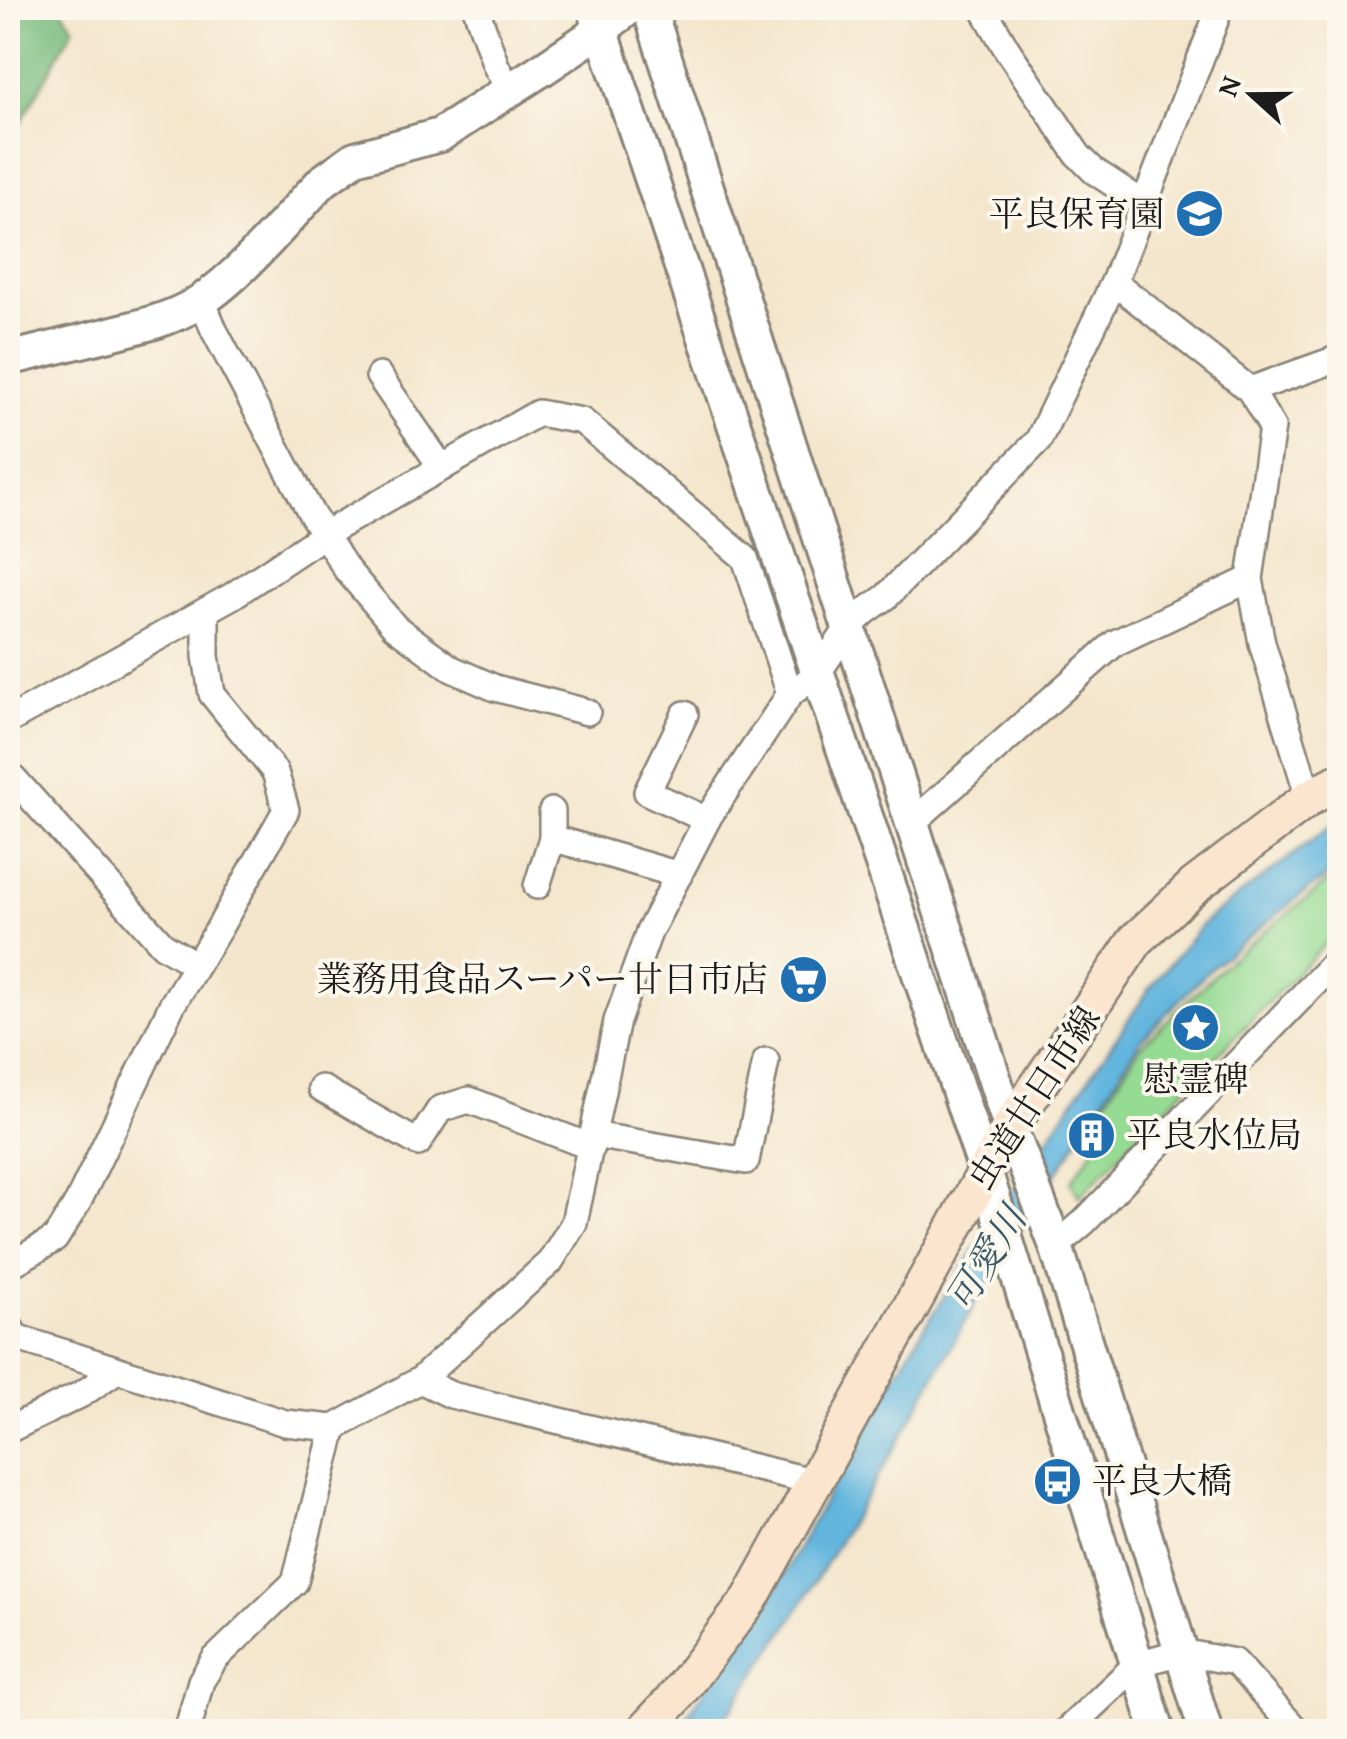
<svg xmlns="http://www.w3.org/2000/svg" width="1347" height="1739" viewBox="0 0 1347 1739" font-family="'Gentium Book Plus','Noto Serif JP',serif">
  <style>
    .green { fill: #96db94; stroke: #597c58; stroke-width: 2.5 }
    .forest { fill: #78bb7e; stroke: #4a6c4d; stroke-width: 2.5 }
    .water { fill: #63b6de; stroke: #40697d; stroke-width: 2.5 }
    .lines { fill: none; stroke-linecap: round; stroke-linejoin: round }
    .minor-casing { stroke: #888174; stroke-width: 30 }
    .tertiary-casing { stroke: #888174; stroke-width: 38 }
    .secondary-casing { stroke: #888174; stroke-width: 40 }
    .minor { stroke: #fff; stroke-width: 25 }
    .tertiary { stroke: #fff; stroke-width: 32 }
    .secondary { stroke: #fbe5cf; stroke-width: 35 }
    .labels { text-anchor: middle; stroke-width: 8; stroke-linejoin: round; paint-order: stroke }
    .poi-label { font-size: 35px; fill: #1c1c1c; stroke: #fbf7ec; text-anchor: end }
    .street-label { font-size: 35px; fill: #1c1c1c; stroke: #fbf7ec }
    .water-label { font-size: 38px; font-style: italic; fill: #385a6a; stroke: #fbf7ec }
  </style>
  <rect width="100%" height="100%" fill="#fbf7ec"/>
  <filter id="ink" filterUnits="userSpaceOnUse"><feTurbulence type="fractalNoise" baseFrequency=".01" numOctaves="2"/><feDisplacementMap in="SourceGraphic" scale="20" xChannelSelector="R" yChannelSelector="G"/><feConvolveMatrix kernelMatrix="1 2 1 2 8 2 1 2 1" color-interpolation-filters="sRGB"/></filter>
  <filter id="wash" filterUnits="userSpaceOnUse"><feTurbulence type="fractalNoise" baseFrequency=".0048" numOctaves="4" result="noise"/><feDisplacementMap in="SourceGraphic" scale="40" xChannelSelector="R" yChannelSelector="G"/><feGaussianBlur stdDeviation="2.25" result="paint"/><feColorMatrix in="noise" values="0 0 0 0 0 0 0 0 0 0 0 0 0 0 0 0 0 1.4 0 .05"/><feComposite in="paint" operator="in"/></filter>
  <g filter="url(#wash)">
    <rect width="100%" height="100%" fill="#f4e6cc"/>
    <!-- green -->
    <polygon class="green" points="1339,873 1339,930 1079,1197 1071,1182 1107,1129 1096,1116 1141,1046 1227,962"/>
    <!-- forest -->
    <polygon class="forest" points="8,8 61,8 74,27 8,146"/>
    <!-- water -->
    <polygon class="water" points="1339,820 1339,869 1306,891 1213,966 1140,1041 978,1298 902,1436 795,1615 717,1731 673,1732 684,1720 772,1596 832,1486 919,1336 1012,1191 1148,991 1204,922"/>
  </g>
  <g filter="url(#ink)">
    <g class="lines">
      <defs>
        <g id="minor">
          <polyline points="476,8 496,66 509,89"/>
          <polyline points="983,8 1008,51 1078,155 1094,171 1144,204"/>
          <polyline points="1114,282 1250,390 1272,427 1250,579 1262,643 1309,798"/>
          <polyline points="202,300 214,330 312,515 347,570 395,627 452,669 495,688 587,712"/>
          <polyline points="379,376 442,468"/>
          <polyline points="1250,390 1334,360 1340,361"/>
          <polyline points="685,714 647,792 707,820"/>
          <polyline points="8,721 232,596 325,534 538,413 582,421 745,558 790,694"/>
          <polyline points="8,772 163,945 196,965"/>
          <polyline points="912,823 1115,643 1250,579"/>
          <polyline points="552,838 552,811"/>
          <polyline points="537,886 552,838 679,875"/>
          <polyline points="321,1088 418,1143 440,1109 469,1100 591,1147"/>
          <polyline points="593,1135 746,1161 766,1061"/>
          <polyline points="1056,1246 1084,1222 1340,957"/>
          <polyline points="8,1266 55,1239 78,1202 172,1005 218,930 286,810 275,772 212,694 206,656 206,611"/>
          <polyline points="8,1322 15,1337 285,1423 334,1428 420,1380 550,1262 574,1223 617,1021 649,932 709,816 790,694 817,674 849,627 866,611 886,597 1038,441 1114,282 1220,8"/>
          <polyline points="420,1380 451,1395 816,1482"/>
          <polyline points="8,1430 82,1394 117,1370"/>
          <polyline points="187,1732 201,1681 215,1659 295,1582 334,1428"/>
          <polyline points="1065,1732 1137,1664 1181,1652 1235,1662 1298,1732"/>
        </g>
        <g id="tertiary">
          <polyline points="594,8 985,1170 1158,1732"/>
          <polyline points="649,8 1010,1127 1056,1246 1206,1732"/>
          <path d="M8 359C40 351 73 343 106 335 136 327 167 321 194 305 239 279 286 219 323 181L355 158 440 135 544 68 602 29 629 8"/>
        </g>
        <polyline id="secondary" points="643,1732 672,1701 750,1599 1010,1127 1136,940 1194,886 1309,798 1340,781"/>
      </defs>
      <!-- minor casing -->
      <use href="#minor" class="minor-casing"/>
      <!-- tertiary casing -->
      <use href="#tertiary" class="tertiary-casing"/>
      <!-- secondary casing -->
      <use href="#secondary" class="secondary-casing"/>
      <!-- minor -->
      <use href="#minor" class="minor"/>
      <!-- tertiary -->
      <use href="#tertiary" class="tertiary"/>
      <!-- secondary -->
      <use href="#secondary" class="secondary"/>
    </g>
  </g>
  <!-- icons -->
  <defs>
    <symbol id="school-disc" viewBox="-11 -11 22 22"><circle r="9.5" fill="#1f6fb2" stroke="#fbf7ec"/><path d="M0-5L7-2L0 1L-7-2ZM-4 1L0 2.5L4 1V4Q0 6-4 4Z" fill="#fff"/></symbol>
    <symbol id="supermarket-disc" viewBox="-11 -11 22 22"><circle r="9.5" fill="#1f6fb2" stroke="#fbf7ec"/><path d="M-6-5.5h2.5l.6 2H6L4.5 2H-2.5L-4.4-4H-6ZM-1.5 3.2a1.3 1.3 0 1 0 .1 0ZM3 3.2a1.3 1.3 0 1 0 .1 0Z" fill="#fff"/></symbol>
    <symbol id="sight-disc" viewBox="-11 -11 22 22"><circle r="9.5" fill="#1f6fb2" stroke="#fbf7ec"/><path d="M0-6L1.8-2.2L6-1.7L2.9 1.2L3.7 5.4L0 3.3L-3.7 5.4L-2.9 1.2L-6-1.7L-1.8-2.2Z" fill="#fff"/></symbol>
    <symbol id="building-disc" viewBox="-11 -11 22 22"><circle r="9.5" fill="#1f6fb2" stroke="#fbf7ec"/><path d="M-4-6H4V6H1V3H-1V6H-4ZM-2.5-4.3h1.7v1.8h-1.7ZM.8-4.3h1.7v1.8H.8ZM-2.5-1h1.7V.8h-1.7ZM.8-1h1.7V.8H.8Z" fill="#fff"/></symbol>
    <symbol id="bus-disc" viewBox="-11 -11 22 22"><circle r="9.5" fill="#1f6fb2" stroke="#fbf7ec"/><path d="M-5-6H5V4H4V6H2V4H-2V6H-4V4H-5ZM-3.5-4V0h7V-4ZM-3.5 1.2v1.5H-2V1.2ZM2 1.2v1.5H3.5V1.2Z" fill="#fff"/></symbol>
  </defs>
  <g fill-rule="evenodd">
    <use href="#school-disc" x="1172" y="186" width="55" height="55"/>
    <use href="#supermarket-disc" x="776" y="952" width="55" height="55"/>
    <use href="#sight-disc" x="1168" y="1000" width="55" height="55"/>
    <use href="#building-disc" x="1064" y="1108" width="55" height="55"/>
    <use href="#bus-disc" x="1030" y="1454" width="55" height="55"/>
  </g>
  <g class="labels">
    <!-- poi labels -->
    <g class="poi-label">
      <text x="1164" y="226">平良保育園</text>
      <text x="768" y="991">業務用食品スーパー廿日市店</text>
      <text x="1196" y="1091" text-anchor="middle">慰霊碑</text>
      <text x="1127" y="1147" text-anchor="start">平良水位局</text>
      <text x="1092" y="1493" text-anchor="start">平良大橋</text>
    </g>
    <!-- street labels -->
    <g class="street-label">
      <text transform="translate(1034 1098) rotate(-57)" y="12">虫道廿日市線</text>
    </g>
    <!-- water labels -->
    <g class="water-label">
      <text transform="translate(986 1259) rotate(-58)" y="13">可愛川</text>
    </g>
  </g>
  <!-- margin -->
  <rect width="1347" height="1739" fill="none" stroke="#fbf7ec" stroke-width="40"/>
  <!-- north arrow -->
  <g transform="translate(1252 95) rotate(291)" stroke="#fbf7ec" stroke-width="8" paint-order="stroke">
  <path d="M0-8L18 38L0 25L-18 38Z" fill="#1c1c1c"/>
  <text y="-15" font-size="28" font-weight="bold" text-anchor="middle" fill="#1c1c1c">N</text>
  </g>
</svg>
